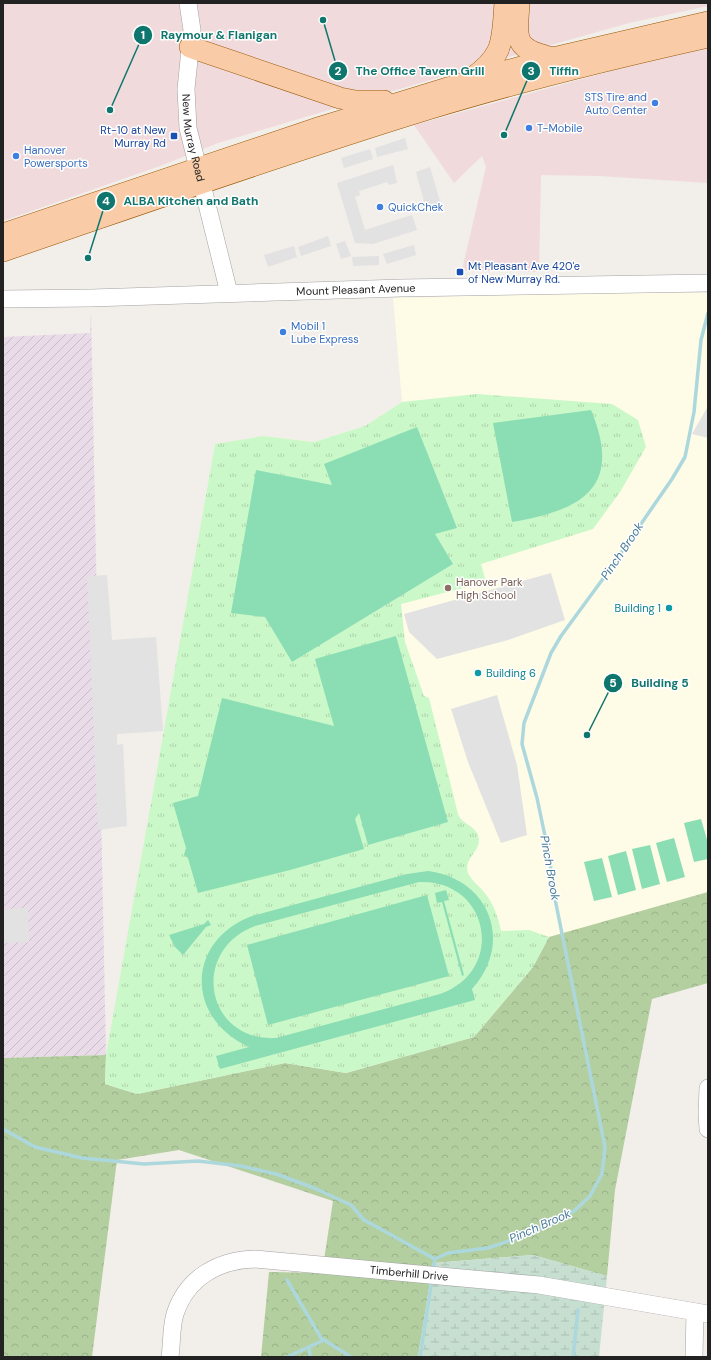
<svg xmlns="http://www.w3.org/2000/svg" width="711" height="1360" viewBox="0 0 711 1360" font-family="'DM Sans',sans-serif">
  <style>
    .commercial { fill: #f1dadb }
    .industrial { fill: url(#industrial-furrows) }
    .education { fill: #fefbe6 }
    .forest { fill: url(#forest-crowns) }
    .wetland { fill: url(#wetland-marsh) }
    .park { fill: url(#park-tufts) }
    .pitch { fill: #8bddb4; fill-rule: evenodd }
    .parking { fill: #e2e2e2 }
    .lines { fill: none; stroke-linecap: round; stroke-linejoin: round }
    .stream { stroke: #acd8dd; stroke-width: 3.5 }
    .minor-casing { stroke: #a3a3a3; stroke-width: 18 }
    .major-casing { stroke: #9b5805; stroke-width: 22 }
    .minor { stroke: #fff; stroke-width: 17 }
    .major { stroke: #f9cca7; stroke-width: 21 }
    .shop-dot { fill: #3f7fe0; stroke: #fff; stroke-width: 1.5 }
    .transit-dot { fill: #1a4fb4; stroke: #fff; stroke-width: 1.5 }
    .education-dot { fill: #8d6e63; stroke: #fff; stroke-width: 1.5 }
    .culture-dot { fill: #0f9aa8; stroke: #fff; stroke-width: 1.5 }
    .labels { text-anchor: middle; stroke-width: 3; stroke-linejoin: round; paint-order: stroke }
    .shop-label { font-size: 11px; fill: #366cbe; stroke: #fff; text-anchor: start }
    .transit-label { font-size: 11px; fill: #164399; stroke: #fff; text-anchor: end }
    .street-label { font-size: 11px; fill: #222; stroke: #fff }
    .education-label { font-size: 11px; fill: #785e54; stroke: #fff; text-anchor: start }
    .culture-label { font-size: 11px; fill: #0d838f; stroke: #fff; text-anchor: end }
    .water-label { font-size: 12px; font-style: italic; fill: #477998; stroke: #fff }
    .leader { fill: none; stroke: #0f766e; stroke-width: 1.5 }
    .callout-dot { fill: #0f766e; stroke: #fff; stroke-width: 1.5 }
    .mark-label { font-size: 12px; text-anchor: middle; font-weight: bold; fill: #fff }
    .callout-label { font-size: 12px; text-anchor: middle; font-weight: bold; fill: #0f766e; stroke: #fff; stroke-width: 3; stroke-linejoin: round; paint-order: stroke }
  </style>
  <defs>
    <pattern id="industrial-furrows" width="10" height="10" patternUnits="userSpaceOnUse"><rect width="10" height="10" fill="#eadbe9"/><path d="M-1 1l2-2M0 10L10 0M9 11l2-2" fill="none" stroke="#c8bcc8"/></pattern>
    <pattern id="forest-crowns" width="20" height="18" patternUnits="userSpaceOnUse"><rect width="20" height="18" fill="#b3cfa0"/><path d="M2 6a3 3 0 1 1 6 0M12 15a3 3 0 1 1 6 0" fill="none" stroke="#9ab18a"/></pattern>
    <pattern id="wetland-marsh" width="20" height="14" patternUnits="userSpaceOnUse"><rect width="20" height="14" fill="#c7dfd1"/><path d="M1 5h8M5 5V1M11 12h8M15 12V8" fill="none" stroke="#abbfb3"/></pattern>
    <pattern id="park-tufts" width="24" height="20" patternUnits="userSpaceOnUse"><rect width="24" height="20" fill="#cbf8c9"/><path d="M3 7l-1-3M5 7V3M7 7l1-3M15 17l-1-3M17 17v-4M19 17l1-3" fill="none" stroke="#aed4ac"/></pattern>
  </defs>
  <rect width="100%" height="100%" fill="#f2eee9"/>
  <!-- commercial -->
  <g class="commercial">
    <polygon points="3,3 708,3 708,6 629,23 474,67 218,143 160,166 3,221"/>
    <polygon points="708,48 708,183 599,176 541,175 539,272 462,270 486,167 482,156 454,183 414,125 644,62"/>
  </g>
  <!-- industrial -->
  <polygon class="industrial" points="91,310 106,1055 3,1058 3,337 90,333"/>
  <!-- education -->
  <polygon class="education" points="636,292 708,293 708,892 594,925 106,1057 215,444 263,436 314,442 365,426 402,402 393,298"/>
  <!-- forest -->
  <polygon class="forest" points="708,892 708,983 652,999 615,1190 607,1276 533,1255 433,1263 418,1357 261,1357 269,1272 322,1273 333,1201 179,1150 117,1160 92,1357 3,1357 3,1058 106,1055 105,1084 137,1094 285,1063 346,1073 474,1037 533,967 549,937"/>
  <!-- wetland -->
  <polygon class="wetland" points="533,1255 607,1276 599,1357 418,1357 433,1263"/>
  <!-- park -->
  <path class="park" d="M477 394 612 404 638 420 646 447 620 492 593 529 481 564 486 582 401 604 405 642 424 696 429 698 458 814C462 825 478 826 479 839 480 852 463 859 468 873 471 880 479 886 484 892 494 904 498 917 501 931L529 930 549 937 533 967 474 1037 346 1073 285 1063 137 1094 105 1084 106 1055 215 444 263 436 314 442 365 426 402 402Z"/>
  <!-- pitch -->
  <g class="pitch">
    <path d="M591 410C623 487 583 510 512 522L493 423Z"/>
    <polygon points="417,427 457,528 435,534 453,564 292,662 265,617 231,613 256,470 332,485 324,464"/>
    <polygon points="396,636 448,822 368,845 359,813 355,819 364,849 290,870 198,893 188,858 184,855 186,848 173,803 198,796 222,698 334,726 315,659"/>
    <polygon points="701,819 708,843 708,859 694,862 684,823"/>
    <polygon points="674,838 685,877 667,882 656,843"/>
    <polygon points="650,845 660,884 642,889 632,849"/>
    <polygon points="626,851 636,890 618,895 608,856"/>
    <polygon points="602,858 612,897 594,901 584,862"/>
    <path d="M428 871C490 879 514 943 472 989L475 1000 220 1069 216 1056 249 1047C185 1018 186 941 252 916L407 874ZM419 882C489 879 507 970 440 994L276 1038C206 1042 189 951 255 926Z"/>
    <polygon points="446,890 449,900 444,901 464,975 462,976 442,902 437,903 435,893"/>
    <polygon points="427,895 449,976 268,1025 247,945"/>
    <polygon points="208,920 211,925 206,927 183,955 175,947 169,935 204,924"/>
  </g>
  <!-- parking -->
  <g class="parking">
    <polygon points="405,138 408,149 377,157 375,148"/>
    <polygon points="370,149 373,159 344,168 341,158"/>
    <polygon points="393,165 397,183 389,185 387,182 359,191 360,195 355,197 365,230 412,215 417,230 373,244 355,243 337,183"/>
    <polygon points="430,167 442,208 427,212 416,172"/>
    <polygon points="328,236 331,246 301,256 298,247"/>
    <polygon points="345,241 351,256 341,259 336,244"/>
    <polygon points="414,245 416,255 387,264 383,254"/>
    <polygon points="294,246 297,257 268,267 264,255"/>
    <polygon points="379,256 379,265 353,266 352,257"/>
    <polygon points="708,406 708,438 692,434"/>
    <polygon points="551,573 565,620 508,640 437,659 409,632 404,614"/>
    <polygon points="107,575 112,640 156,637 163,731 117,734 117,745 123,744 127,826 98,830 87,576"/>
    <polygon points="497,695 517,765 527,835 501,843 468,762 451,709"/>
    <polygon points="28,908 29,942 3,943 3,909"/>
  </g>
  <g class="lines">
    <!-- stream -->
    <g class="stream">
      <polyline points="3,1129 35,1147 82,1158 144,1164 198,1161 241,1166 276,1174 314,1188 351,1205 364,1220 435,1259"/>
      <polyline points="433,1271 435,1259 448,1253 488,1248 532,1233 574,1211 590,1196 602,1174 605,1147 554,894 549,855 537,798 522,744 524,723 551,653 561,636 605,576 672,479 685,457 694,412 701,340 708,313"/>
      <polyline points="287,1280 321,1338 351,1357"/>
      <polyline points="309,1347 310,1357"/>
      <polyline points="287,1357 324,1340"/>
      <polyline points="420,1357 432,1279"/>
      <polyline points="573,1357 578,1310"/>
    </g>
    <defs>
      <g id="minor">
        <path id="s1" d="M188 3 192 30 186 89 188 128 229 293"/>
        <path id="s2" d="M3 299 91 298 401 288 708 283"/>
        <polyline points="708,1088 707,1113 708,1129"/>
        <path id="s3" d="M170 1357C172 1343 171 1327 175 1314 187 1277 219 1260 255 1259L539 1285 708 1314"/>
        <polyline points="694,1357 695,1312"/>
      </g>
      <g id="major">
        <path d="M519 5C516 42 515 49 553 58"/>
        <polyline points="190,47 340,98 355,101 384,101"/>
        <path d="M472 78C505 55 502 40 505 3"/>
        <polyline points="3,234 321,127 467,82 553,58 708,22"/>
        <path d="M3 251C144 203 285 153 428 109 520 81 614 58 708 37"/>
      </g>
    </defs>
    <!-- minor casing -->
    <use href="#minor" class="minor-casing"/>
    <!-- major casing -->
    <use href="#major" class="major-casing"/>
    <!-- minor -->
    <use href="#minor" class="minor"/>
    <!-- major -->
    <use href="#major" class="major"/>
  </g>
  <!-- markers -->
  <g class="shop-dot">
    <circle cx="655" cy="103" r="4"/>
    <circle cx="529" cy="128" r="4"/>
    <circle cx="16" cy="156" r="4"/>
    <circle cx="380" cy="207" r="4"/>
    <circle cx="283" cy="332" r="4"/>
  </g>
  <g class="transit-dot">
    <rect x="170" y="132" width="8" height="8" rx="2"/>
    <rect x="456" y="268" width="8" height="8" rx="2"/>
  </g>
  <circle class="education-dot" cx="448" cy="588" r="4"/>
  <g class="culture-dot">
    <circle cx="669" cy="608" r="4"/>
    <circle cx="478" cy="673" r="4"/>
  </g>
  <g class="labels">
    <!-- shop labels -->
    <g class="shop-label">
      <text x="647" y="101" text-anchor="end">STS Tire and<tspan x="647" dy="13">Auto Center</tspan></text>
      <text x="537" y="132">T-Mobile</text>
      <text x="24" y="154">Hanover<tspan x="24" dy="13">Powersports</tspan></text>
      <text x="388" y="211">QuickChek</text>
      <text x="291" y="330">Mobil 1<tspan x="291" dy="13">Lube Express</tspan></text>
    </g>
    <!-- transit labels -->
    <g class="transit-label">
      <text x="166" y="134">Rt-10 at New<tspan x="166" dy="13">Murray Rd</tspan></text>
      <text x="468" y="270" text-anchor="start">Mt Pleasant Ave 420'e<tspan x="468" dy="13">of New Murray Rd.</tspan></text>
    </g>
    <!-- street labels -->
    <g class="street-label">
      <text dy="4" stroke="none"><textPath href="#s1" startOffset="136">New Murray Road</textPath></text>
      <text dy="4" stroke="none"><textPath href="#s2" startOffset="353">Mount Pleasant Avenue</textPath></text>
      <text dy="4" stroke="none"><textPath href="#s3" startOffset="302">Timberhill Drive</textPath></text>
    </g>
    <!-- education labels -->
    <g class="education-label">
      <text x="456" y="586">Hanover Park<tspan x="456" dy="13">High School</tspan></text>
    </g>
    <!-- culture labels -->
    <g class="culture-label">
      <text x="661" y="612">Building 1</text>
      <text x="486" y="677" text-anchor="start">Building 6</text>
    </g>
    <!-- water labels -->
    <g class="water-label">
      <text transform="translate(622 551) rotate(-56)" y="4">Pinch Brook</text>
      <text transform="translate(550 868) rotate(80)" y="4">Pinch Brook</text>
      <text transform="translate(540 1226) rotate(-24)" y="4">Pinch Brook</text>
    </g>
  </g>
  <!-- callouts -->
  <path class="leader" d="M110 110L143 35M323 20L338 71M504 135L531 71M88 258L106 201M587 735L613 683"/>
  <g class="callout-dot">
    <circle cx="110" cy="110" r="4"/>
    <circle cx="323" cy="20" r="4"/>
    <circle cx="504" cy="135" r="4"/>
    <circle cx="88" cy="258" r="4"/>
    <circle cx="587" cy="735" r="4"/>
    <circle cx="143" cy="35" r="10"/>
    <circle cx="338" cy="71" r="10"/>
    <circle cx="531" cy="71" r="10"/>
    <circle cx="106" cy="201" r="10"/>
    <circle cx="613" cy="683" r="10"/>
  </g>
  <g class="mark-label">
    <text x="143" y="39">1</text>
    <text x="338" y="75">2</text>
    <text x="531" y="75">3</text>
    <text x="106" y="205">4</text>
    <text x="613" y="687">5</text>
  </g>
  <g class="callout-label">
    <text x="219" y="39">Raymour &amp; Flanigan</text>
    <text x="420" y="75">The Office Tavern Grill</text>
    <text x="564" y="75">Tiffin</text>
    <text x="191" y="205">ALBA Kitchen and Bath</text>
    <text x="660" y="687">Building 5</text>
  </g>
  <!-- border -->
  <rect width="711" height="1360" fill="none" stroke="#222222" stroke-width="8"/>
</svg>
